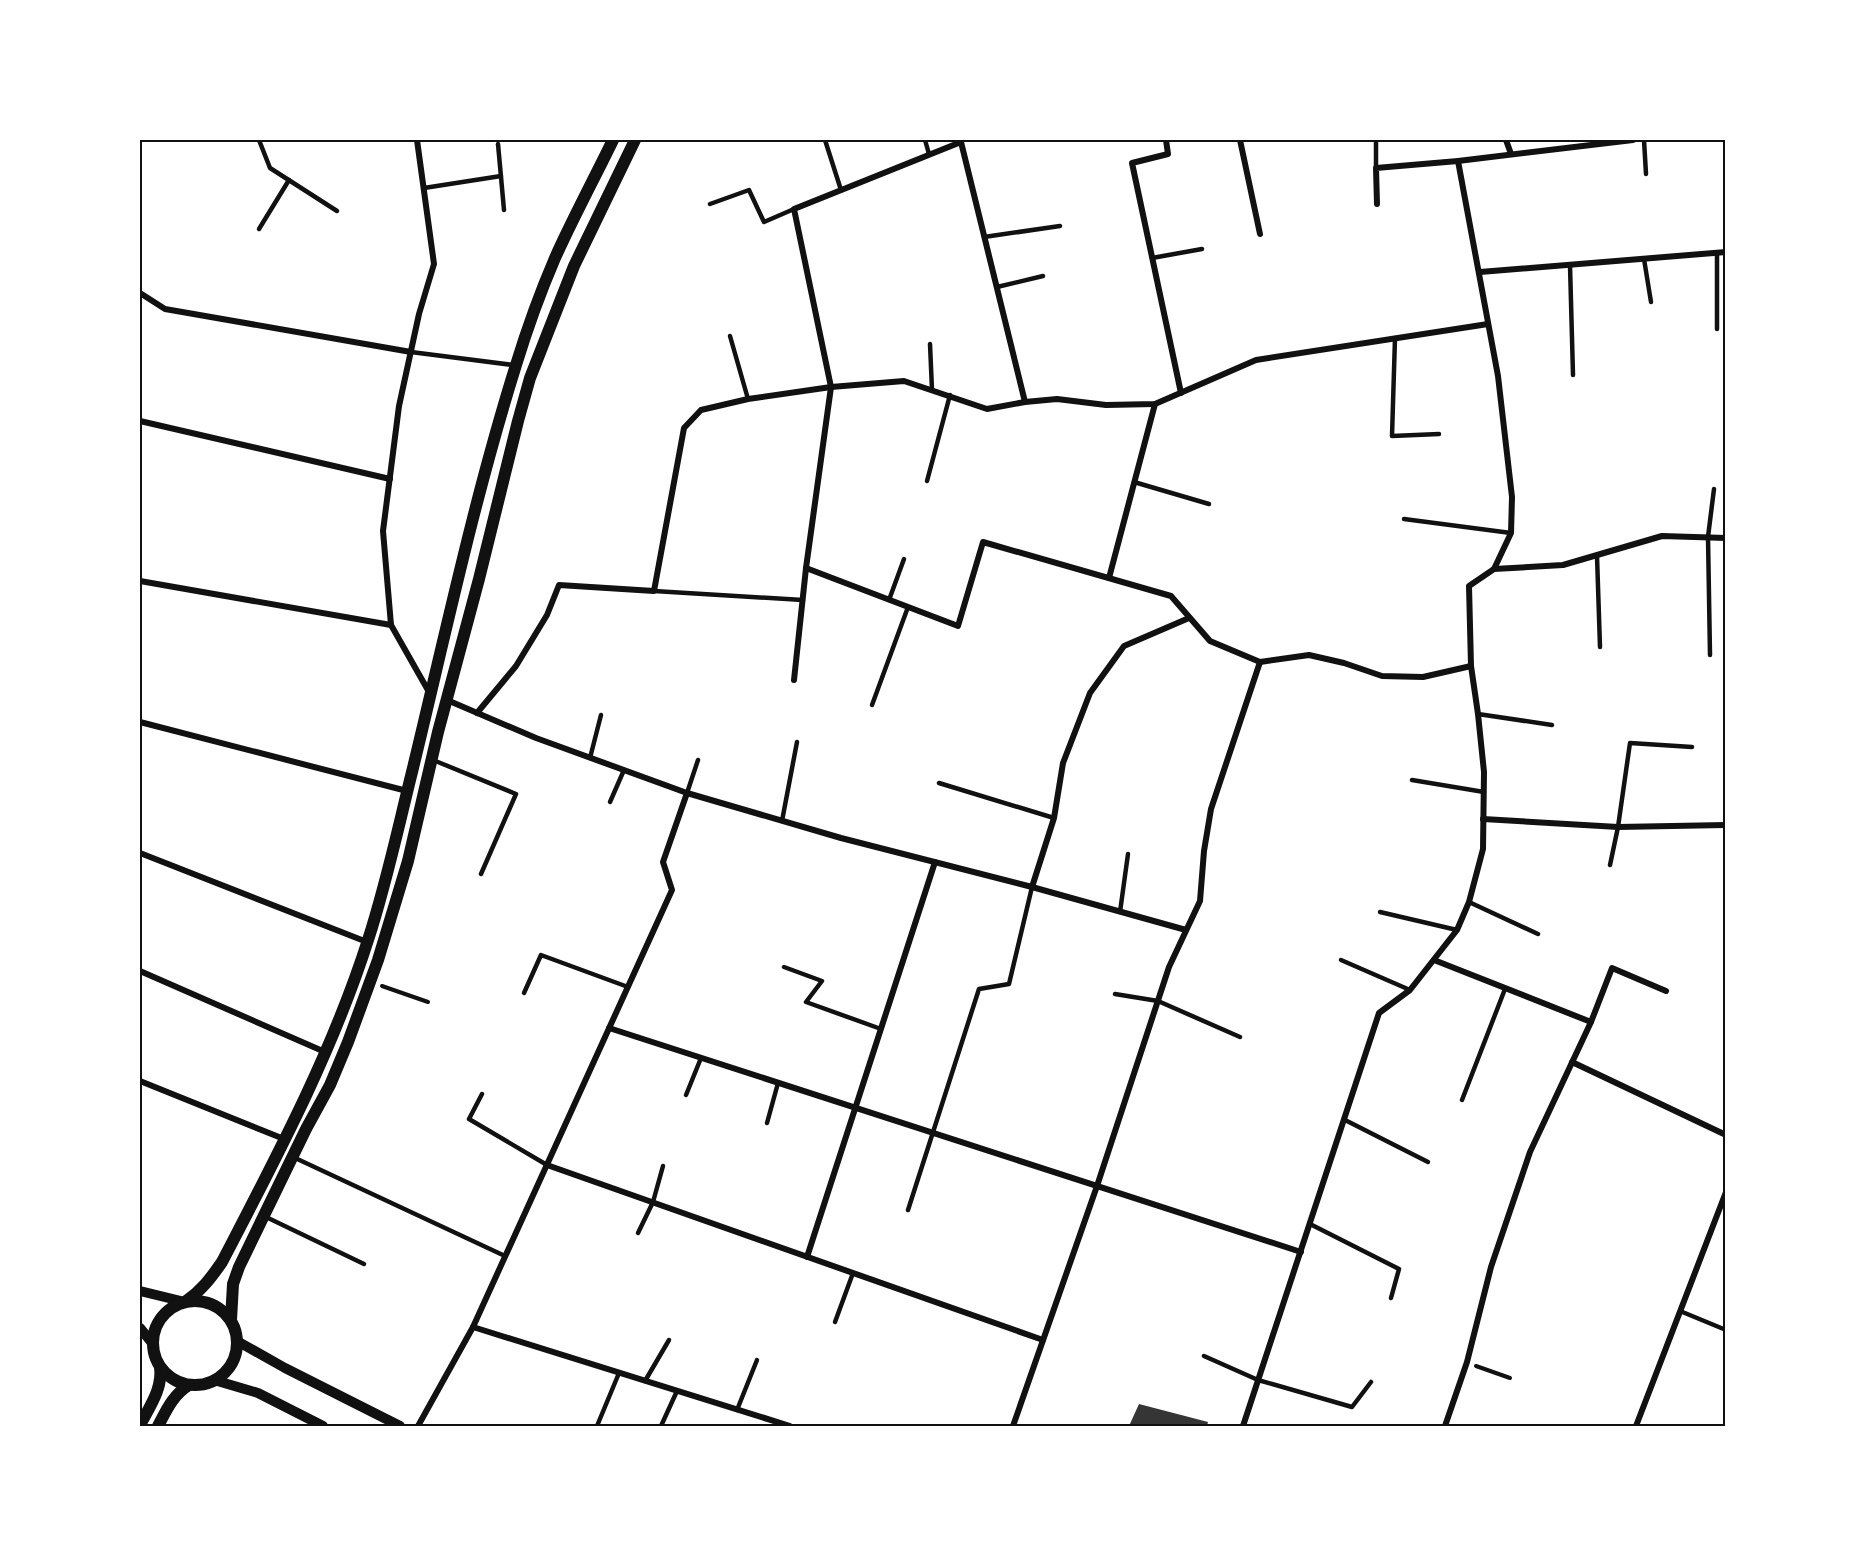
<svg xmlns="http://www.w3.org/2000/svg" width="1865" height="1566" viewBox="0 0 1865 1566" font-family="Montserrat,sans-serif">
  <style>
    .building { fill: #353535 }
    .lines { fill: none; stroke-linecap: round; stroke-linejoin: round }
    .path { stroke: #111; stroke-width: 4 }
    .service { stroke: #111; stroke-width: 4.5 }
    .minor { stroke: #111; stroke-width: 6 }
    .tertiary { stroke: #111; stroke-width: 10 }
    .secondary { stroke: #111; stroke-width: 12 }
    .neatline { fill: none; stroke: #111; stroke-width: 2 }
  </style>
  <rect width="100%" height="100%" fill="#fff"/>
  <!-- building -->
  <polygon class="building" points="1139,1404 1208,1422 1207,1426 1129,1426"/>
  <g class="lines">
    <!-- path -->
    <g class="path">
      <polyline points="382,986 428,1002"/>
      <polyline points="1476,1366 1510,1378"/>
    </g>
    <!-- service -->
    <g class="service">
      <polyline points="259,140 270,168 337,211"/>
      <polyline points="825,140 841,190"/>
      <polyline points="925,140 929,154"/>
      <polyline points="1644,140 1646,174"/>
      <polyline points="498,144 504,210"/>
      <polyline points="1376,168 1376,140"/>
      <polyline points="424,188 501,176"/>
      <polyline points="710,204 749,190 764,222 794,209"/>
      <polyline points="259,229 289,180"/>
      <polyline points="984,237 1060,226"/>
      <polyline points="1152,258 1202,249"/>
      <polyline points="1644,259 1651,302"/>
      <polyline points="1570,265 1573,375"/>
      <polyline points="997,287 1043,276"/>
      <polyline points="1717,329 1717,253"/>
      <polyline points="730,336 748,399"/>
      <polyline points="1395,338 1392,436 1439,434"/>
      <polyline points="930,344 932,390"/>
      <polyline points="411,352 513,365"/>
      <polyline points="927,481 950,395"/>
      <polyline points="1134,482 1209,504"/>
      <polyline points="1404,519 1511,533"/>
      <polyline points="1597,556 1600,647"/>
      <polyline points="654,591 803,600"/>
      <polyline points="889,600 904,559"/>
      <polyline points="1710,655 1708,537 1714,489"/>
      <polyline points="872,705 908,607"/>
      <polyline points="1478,714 1552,725"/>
      <polyline points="590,758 601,715"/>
      <polyline points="433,760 516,794 481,874"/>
      <polyline points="1412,780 1484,792"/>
      <polyline points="939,783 1054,818"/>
      <polyline points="687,793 698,760"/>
      <polyline points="610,802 624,770"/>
      <polyline points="782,821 797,742"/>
      <polyline points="1610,865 1618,827 1630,743 1692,747"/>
      <polyline points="1469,902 1538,934"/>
      <polyline points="1120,912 1128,854"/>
      <polyline points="1380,912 1457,930"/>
      <polyline points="1341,960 1410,990"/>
      <polyline points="784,967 822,981 806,1002 881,1029"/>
      <polyline points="524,993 541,955 628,987"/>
      <polyline points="1115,994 1158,1001 1240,1037"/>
      <polyline points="482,1094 469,1119 547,1165"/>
      <polyline points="686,1095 701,1058"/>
      <polyline points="1462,1100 1505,989"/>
      <polyline points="1345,1120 1428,1162"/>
      <polyline points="767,1123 778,1083"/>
      <polyline points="293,1157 505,1256"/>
      <polyline points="908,1210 979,989 1009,984 1032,887"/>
      <polyline points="266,1217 364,1264"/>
      <polyline points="1310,1224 1399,1269 1391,1298"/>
      <polyline points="638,1233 653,1202 663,1166"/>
      <polyline points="1680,1311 1726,1330"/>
      <polyline points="835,1322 853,1273"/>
      <polyline points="1204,1356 1258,1380 1352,1407 1371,1382"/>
      <polyline points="645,1381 669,1340"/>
      <polyline points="737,1410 757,1360"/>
      <polyline points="597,1426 619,1373"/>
      <polyline points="661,1426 677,1391"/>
    </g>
    <!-- minor -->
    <g class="minor">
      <polyline points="417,140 434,264 419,314 399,406 383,531 391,625 429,692"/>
      <polyline points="1166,140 1168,154 1132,163 1181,393"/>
      <polyline points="1240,140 1260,234"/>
      <polyline points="1506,140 1511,154"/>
      <polyline points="1377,204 1376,168 1458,161 1633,140"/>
      <polyline points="1480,272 1726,252"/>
      <polyline points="140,293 165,309 411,352"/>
      <polyline points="140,421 390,479"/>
      <polyline points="806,568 958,626 983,542 1171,596 1210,641 1260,662 1309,655 1344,663 1382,676 1423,677 1471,666"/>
      <polyline points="1494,569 1563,565 1662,536 1726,538"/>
      <polyline points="1109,578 1155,404"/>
      <polyline points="140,581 391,625"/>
      <polyline points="794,680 806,568 831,387 794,209 961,142 1025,402"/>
      <polyline points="447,700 536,738 687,793 841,838 1032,887 1186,930"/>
      <polyline points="477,713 516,666 547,615 559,585 654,591 684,428 701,410 748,399 831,387 904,381 987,409 1025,402 1057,399 1106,405 1155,404 1256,360 1488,324"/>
      <polyline points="140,722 407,791"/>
      <polyline points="1483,819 1618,827 1726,825"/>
      <polyline points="140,853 367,942"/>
      <polyline points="1032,887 1054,818 1063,763 1090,693 1124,646 1189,618"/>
      <polyline points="1434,960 1591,1022"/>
      <polyline points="140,971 325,1052"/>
      <polyline points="609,1028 1301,1252"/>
      <polyline points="1572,1062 1726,1135"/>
      <polyline points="140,1081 284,1139"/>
      <polyline points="547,1165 1043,1340"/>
      <polyline points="807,1257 935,862"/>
      <polyline points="473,1327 790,1426"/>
      <polyline points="418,1426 473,1327 672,890 663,862 687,793"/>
      <polyline points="1013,1426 1097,1186 1169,967 1200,901 1204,851 1211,809 1260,662"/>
      <polyline points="1243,1426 1379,1013 1410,990 1457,930 1469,902 1483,849 1484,772 1478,714 1471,666 1469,586 1494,569 1511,533 1512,497 1498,376 1458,161"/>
      <polyline points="1445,1426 1467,1362 1491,1267 1530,1152 1591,1022 1612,968 1666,991"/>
      <polyline points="1636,1426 1726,1192"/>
    </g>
    <!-- tertiary -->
    <g class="tertiary">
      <polyline points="140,1291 185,1302"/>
      <polyline points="140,1328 153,1344"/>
      <polyline points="237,1341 285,1368 400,1426"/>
      <polyline points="214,1380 258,1393 323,1426"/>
    </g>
    <!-- secondary -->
    <g class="secondary">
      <circle cx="195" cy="1343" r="42"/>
      <path d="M185 1302C201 1291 211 1278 222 1262 276 1158 332 1053 368 940 386 885 398 828 412 772 445 636 474 499 516 365 527 329 540 293 555 258 573 218 594 179 613 140"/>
      <polyline points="231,1320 233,1284 239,1267 306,1129 330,1085 348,1042 378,960 408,861 438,732 479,579 518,421 530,378 574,266 635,140"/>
      <path d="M140 1425C150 1406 163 1388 160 1367"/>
      <path d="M158 1426C167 1409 173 1395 189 1385"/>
    </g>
  </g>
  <!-- border -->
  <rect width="1865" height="1566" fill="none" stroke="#ffffff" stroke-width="282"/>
  <rect x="141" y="141" width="1583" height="1284" class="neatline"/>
</svg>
